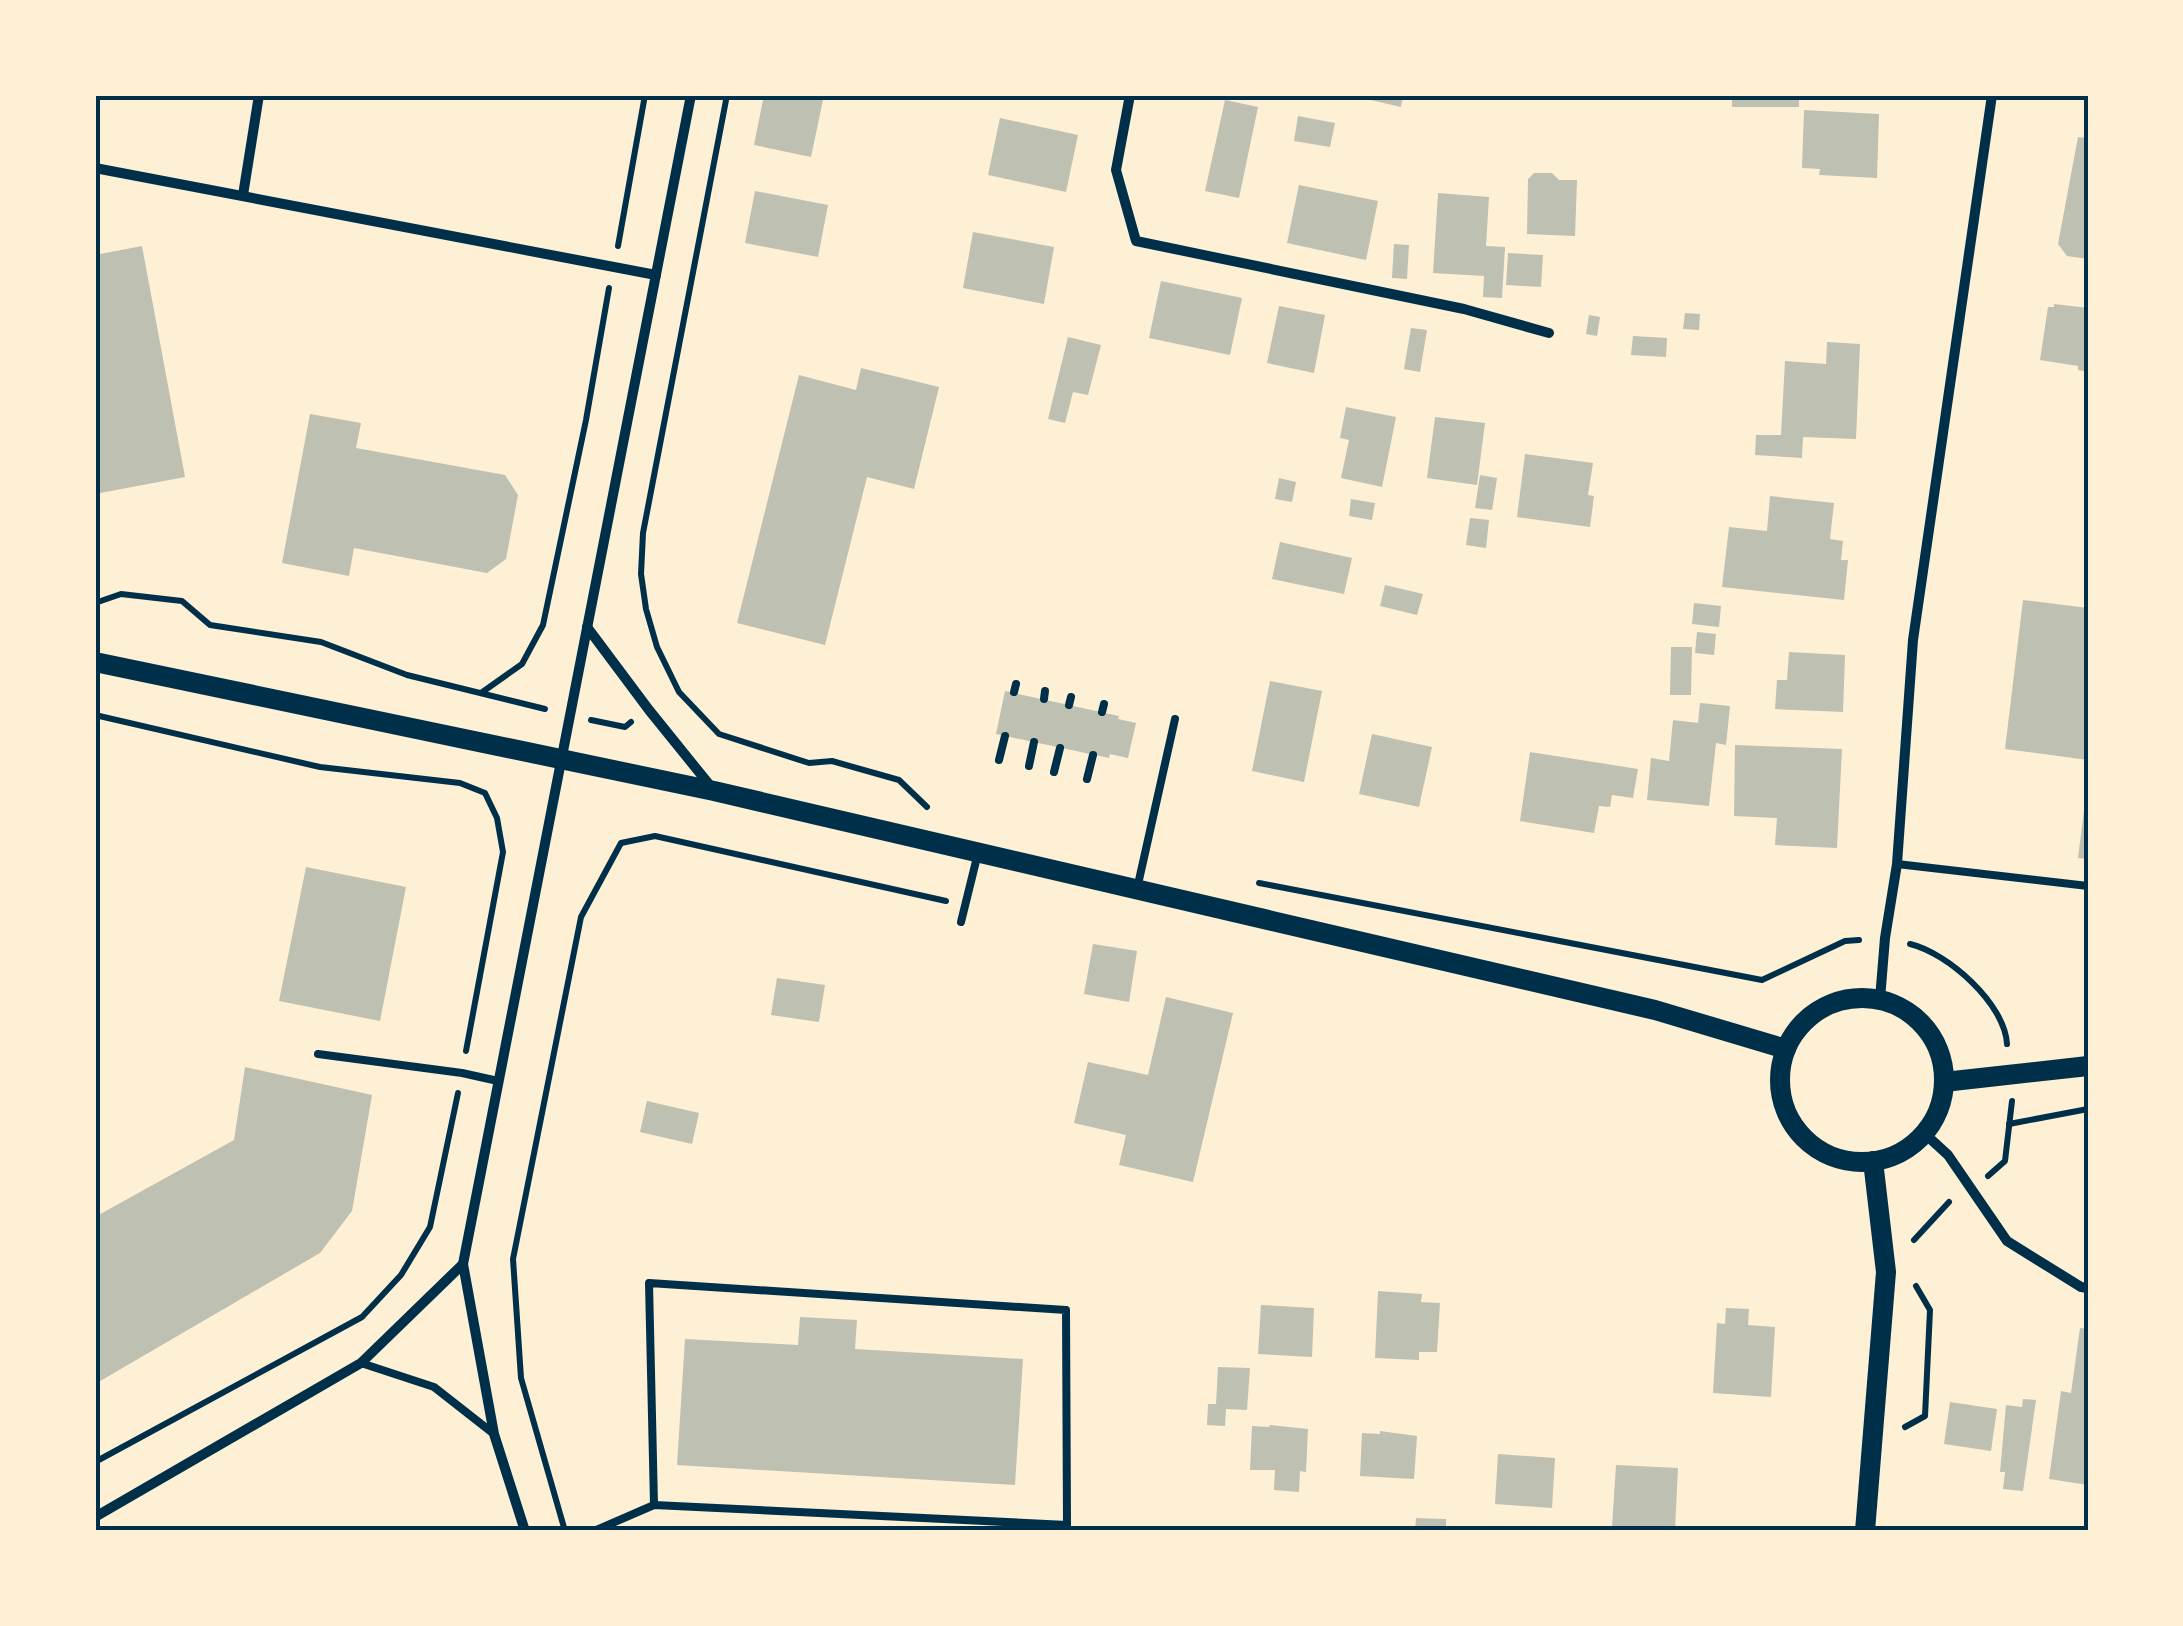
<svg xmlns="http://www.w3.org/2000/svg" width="2183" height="1626" viewBox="0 0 2183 1626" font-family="'Golos Text',sans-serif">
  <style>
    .building { fill: #bec0b2 }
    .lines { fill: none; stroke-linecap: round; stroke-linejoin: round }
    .path { stroke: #003049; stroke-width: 6 }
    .service { stroke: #003049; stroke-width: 8 }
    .minor { stroke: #003049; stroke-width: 10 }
    .secondary { stroke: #003049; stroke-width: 20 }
    .neatline { fill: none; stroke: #003049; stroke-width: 4 }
  </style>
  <rect width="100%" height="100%" fill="#fdf0d5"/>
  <!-- building -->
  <g class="building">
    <polygon points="764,95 824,95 811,157 754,145"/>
    <polygon points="1349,95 1403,95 1401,107"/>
    <rect x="1732" y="95" width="67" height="12"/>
    <polygon points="1225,100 1258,107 1239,198 1205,191"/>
    <polygon points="1804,110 1879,114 1877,178 1819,175 1820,169 1802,168"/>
    <polygon points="1298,116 1335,123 1330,147 1294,141"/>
    <polygon points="1000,118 1078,135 1066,192 988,175"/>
    <polygon points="2078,137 2088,138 2088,259 2067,256 2058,244"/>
    <polygon points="1534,173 1552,173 1559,180 1577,180 1575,236 1527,234 1528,179"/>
    <polygon points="1299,185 1378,201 1366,260 1287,243"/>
    <polygon points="755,191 828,205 818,257 745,243"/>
    <polygon points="1438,193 1489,197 1486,246 1505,247 1502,298 1483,297 1484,276 1433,273"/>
    <polygon points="973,232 1054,247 1044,304 963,288"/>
    <polygon points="1394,244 1409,245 1407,279 1392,278"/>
    <polygon points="142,246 185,477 95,494 95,255"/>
    <polygon points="1508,253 1543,255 1541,287 1506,285"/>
    <polygon points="1161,281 1242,298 1230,355 1149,338"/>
    <polygon points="2054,304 2088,308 2088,372 2078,370 2078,366 2040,360 2048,307 2054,307"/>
    <polygon points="1279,306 1325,315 1314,373 1267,363"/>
    <polygon points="1685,313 1700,314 1699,330 1683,329"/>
    <polygon points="1589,315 1600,317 1597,336 1586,334"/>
    <polygon points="1411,328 1427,330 1420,372 1404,369"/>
    <polygon points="1633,336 1667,338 1666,357 1631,355"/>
    <polygon points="1068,337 1101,345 1088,395 1073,392 1065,423 1048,419"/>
    <polygon points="1827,342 1860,344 1856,439 1803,437 1802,458 1755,455 1756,435 1781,435 1785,361 1826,364"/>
    <polygon points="861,368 939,387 914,489 867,477 825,645 737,623 799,375 856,390"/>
    <polygon points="1346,407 1396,417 1382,487 1341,478 1349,440 1340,438"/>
    <polygon points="310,414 361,423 356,448 505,475 518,495 506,559 487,573 354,548 349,576 282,563"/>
    <polygon points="1435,417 1485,423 1477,485 1427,478"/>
    <polygon points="1525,454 1593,463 1588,495 1594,496 1590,527 1517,517"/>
    <polygon points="1480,475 1497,478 1492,510 1475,508"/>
    <polygon points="1279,478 1296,482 1292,502 1275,499"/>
    <polygon points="1770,496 1834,503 1830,539 1843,541 1841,560 1848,560 1844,600 1722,587 1729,527 1767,531"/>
    <polygon points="1351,499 1375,503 1372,520 1349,516"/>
    <polygon points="1470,518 1489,520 1486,548 1466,545"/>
    <polygon points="1280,542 1352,558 1344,594 1272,579"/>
    <polygon points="1385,585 1423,594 1417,615 1380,606"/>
    <polygon points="2023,600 2088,608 2088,760 2005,749"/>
    <polygon points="1694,603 1721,606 1719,627 1692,624"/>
    <polygon points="1697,632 1716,634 1714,655 1695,653"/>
    <polygon points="1671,647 1692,647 1691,695 1670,695"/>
    <polygon points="1789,652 1845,655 1843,712 1775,709 1777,680 1787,680"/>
    <polygon points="1270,681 1322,691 1304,782 1252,771"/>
    <polygon points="1005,691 1119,716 1118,719 1136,723 1128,758 1110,754 1109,758 996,734"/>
    <polygon points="1700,703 1730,706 1726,745 1716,743 1709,806 1647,800 1651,758 1669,761 1673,720 1698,723"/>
    <polygon points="1372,734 1432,747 1419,807 1359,794"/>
    <polygon points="1735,745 1842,749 1837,848 1775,845 1777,818 1734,816"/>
    <polygon points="1530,752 1638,769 1633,798 1612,795 1610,807 1599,806 1594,833 1520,821"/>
    <polygon points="2086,795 2088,795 2088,859 2078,858"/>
    <polygon points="306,867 406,887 380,1021 279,1001"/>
    <polygon points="1093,944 1137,951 1129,1002 1084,994"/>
    <polygon points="777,978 825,985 819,1022 771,1015"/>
    <polygon points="1166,997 1233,1013 1193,1182 1119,1165 1126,1135 1074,1123 1088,1062 1148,1075"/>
    <polygon points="245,1067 372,1095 352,1211 320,1253 95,1384 95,1217 234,1140"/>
    <polygon points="647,1101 699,1113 692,1144 640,1132"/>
    <polygon points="1378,1291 1422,1294 1421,1302 1440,1303 1437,1352 1419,1352 1419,1360 1375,1358"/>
    <polygon points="1261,1305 1314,1308 1312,1357 1258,1354"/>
    <polygon points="1726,1308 1749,1309 1748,1325 1775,1327 1771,1397 1713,1393 1717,1323 1725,1324"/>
    <polygon points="800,1317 857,1320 855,1349 1023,1359 1015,1485 677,1465 685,1339 798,1345"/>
    <polygon points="2080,1328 2088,1329 2088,1485 2049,1479 2061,1391 2071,1393"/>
    <polygon points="1218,1367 1250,1368 1247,1410 1226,1409 1225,1426 1207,1425 1208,1404 1216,1404"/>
    <polygon points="2023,1399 2036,1400 2023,1491 2003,1489 2005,1472 2000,1472 2006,1405 2022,1407"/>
    <polygon points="1950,1402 1997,1409 1991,1451 1944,1444"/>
    <polygon points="1270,1425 1308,1429 1306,1472 1300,1471 1299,1492 1274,1490 1275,1470 1250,1470 1252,1426 1269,1427"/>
    <polygon points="1380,1431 1417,1436 1414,1479 1360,1476 1362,1433 1380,1434"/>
    <polygon points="1498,1454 1555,1458 1552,1508 1495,1504"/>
    <polygon points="1616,1465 1678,1468 1675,1530 1612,1527"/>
    <polygon points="1416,1518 1446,1519 1446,1531 1415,1531"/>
  </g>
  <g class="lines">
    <!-- path -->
    <g class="path">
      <polyline points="727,95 643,533 641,574 646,609 657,647 679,692 719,734 809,763 832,761 899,780 927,807"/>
      <polyline points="618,246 645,95"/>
      <polyline points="95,603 121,594 182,601 210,625 321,642 407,675 545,709"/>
      <polyline points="481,693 522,664 543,625 586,420 609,288"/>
      <polyline points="95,715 320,767 460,783 485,793 497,818 503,852 466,1051"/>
      <polyline points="591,720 625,727 631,722"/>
      <polyline points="1259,883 1762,980 1845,941 1859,940"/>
      <path d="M1910 944C1948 953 2005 1004 2007 1044"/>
      <polyline points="2009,1124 2088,1109"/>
      <polyline points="1988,1176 2005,1161 2012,1101"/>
      <polyline points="1914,1240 1949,1202"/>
      <polyline points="1905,1427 1925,1416 1930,1310 1916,1286"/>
      <polyline points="95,1462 362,1317 401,1275 430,1227 458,1093"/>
      <polyline points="565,1531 521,1378 513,1259 581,917 621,843 655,836 946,901"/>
    </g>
    <!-- service -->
    <g class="service">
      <polyline points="1014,692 1016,684"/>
      <polyline points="1044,699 1045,691"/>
      <polyline points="1069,705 1071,697"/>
      <polyline points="1102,712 1104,704"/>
      <polyline points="999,760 1005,736"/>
      <polyline points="1029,766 1034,742"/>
      <polyline points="1054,772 1060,748"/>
      <polyline points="1087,779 1093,755"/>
      <polyline points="1897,864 2088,886"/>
      <polyline points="1137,889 1175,719"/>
      <polyline points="961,922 977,857"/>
      <polyline points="318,1054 462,1073 498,1081"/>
      <polyline points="361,1363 434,1387 494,1434"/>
      <polyline points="594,1531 654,1505 1067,1525 1066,1310 649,1283 654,1505"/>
    </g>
    <!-- minor -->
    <g class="minor">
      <polyline points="1130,95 1116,170 1136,241 1464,309 1549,333"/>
      <polyline points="95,168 656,275"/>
      <polyline points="243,195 259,95"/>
      <polyline points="587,627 649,710 712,788"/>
      <polyline points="1880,999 1885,938 1897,864 1913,640 1992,95"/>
      <polyline points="1924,1133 1948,1155 2007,1241 2081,1287 2088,1288"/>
      <polyline points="95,1517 361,1363 463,1264"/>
      <polyline points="525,1531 494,1434 463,1264 691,95"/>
    </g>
    <!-- secondary -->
    <g class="secondary">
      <polyline points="95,662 714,791 1655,1010 1786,1049"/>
      <circle cx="1862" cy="1080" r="82"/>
      <polyline points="1944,1082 2088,1066"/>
      <polyline points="1865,1531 1886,1272 1873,1161"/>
    </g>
  </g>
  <!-- border -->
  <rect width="2183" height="1626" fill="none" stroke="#fdf0d5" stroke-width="195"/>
  <rect x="98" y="98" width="1988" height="1430" class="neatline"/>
</svg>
